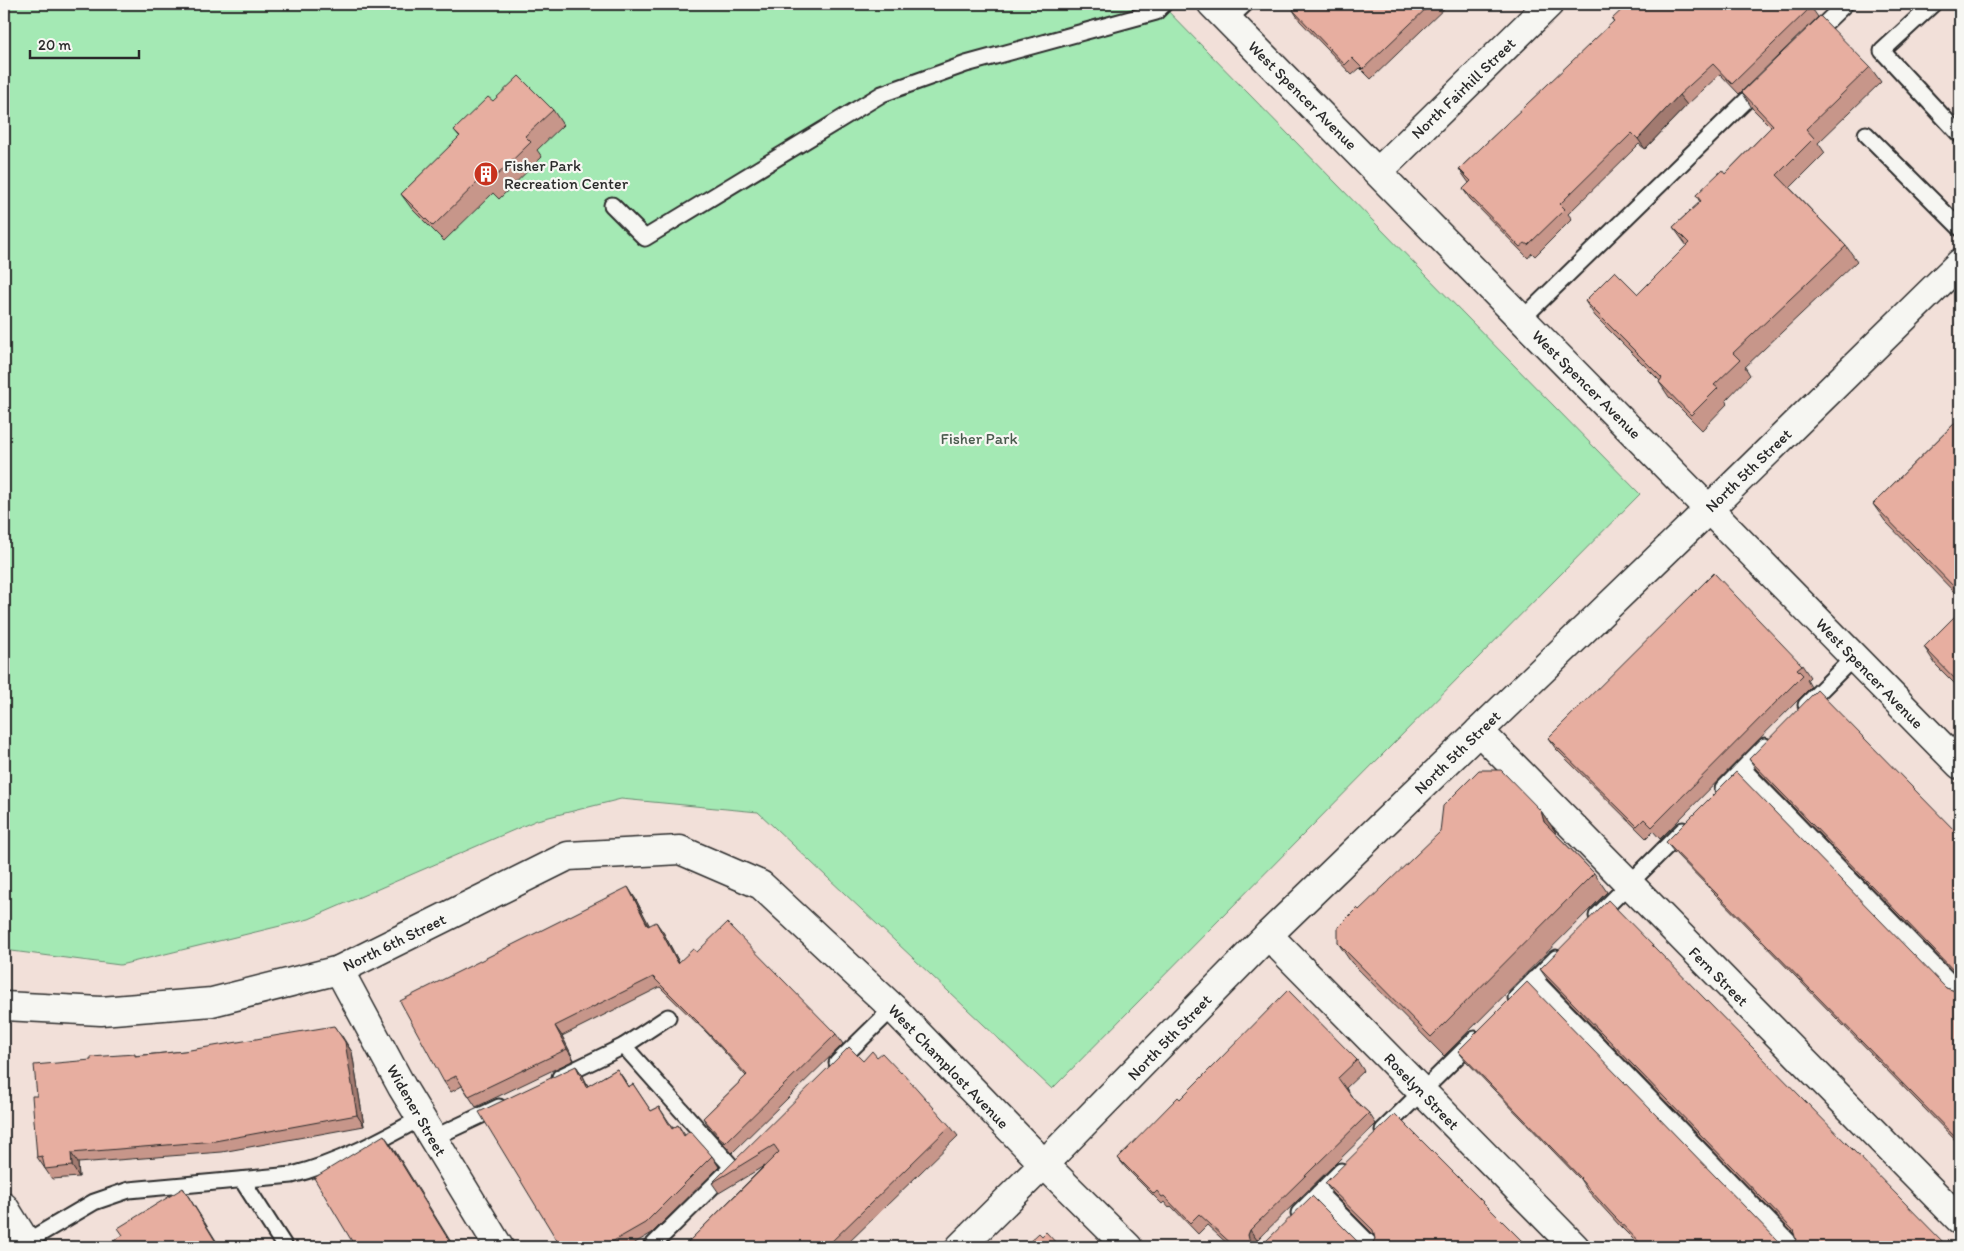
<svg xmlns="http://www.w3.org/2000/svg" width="1964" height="1251" viewBox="0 0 1964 1251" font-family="Itim,sans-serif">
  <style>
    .green { fill: #a4e9b4; stroke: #688a70 }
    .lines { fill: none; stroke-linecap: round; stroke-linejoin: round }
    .lane-casing { stroke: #2b2b2b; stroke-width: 19 }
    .street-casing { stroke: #2b2b2b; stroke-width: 31 }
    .secondary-casing { stroke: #2b2b2b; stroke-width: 31 }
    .lane { stroke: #f6f6f2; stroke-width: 15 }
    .street { stroke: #f6f6f2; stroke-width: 28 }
    .secondary { stroke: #f6f6f2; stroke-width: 28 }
    .wall { fill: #c7968a; stroke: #2b2b2b }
    .shaded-wall { fill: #a27a70; stroke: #2b2b2b }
    .building { fill: #e7aea0; stroke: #2b2b2b }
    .labels { text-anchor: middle; stroke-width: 4.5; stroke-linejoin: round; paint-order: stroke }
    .street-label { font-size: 16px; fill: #2b2b2b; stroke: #f6f6f2 }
    .poi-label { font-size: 16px; fill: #2b2b2b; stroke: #f6f6f2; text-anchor: start }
    .park-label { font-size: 16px; fill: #495a4d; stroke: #f6f6f2 }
  </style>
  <rect width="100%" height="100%" fill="#f2e0d9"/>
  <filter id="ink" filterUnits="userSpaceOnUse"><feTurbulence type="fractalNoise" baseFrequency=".02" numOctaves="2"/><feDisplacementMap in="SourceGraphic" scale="10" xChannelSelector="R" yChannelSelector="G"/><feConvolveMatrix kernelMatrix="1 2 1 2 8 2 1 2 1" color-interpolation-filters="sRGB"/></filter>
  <g filter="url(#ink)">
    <!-- green -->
    <polygon class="green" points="4,4 1161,4 1640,494 1052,1089 758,812 621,799 537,820 309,919 120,965 4,950"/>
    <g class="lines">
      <defs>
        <g id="lane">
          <polyline points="1933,4 1882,51 1960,135"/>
          <polyline points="1228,20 1245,4"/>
          <polyline points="1811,37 1845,4"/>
          <polyline points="1866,134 1960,228"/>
          <polyline points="612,205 645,238 882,94 966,64 1156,12 1164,4"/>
          <polyline points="1522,319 1761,86"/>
          <polyline points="1806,705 1854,657"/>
          <polyline points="1743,769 1960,992"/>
          <polyline points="1723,789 1765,746"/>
          <polyline points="1597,916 1683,830"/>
          <polyline points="1534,979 1794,1247"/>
          <polyline points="1516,998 1556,958"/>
          <polyline points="624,1046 668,1017"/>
          <polyline points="837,1063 893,1008"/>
          <polyline points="560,1077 624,1046 732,1167"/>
          <polyline points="1383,1130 1475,1039"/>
          <polyline points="433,1138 499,1107"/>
          <polyline points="242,1180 285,1247"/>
          <polyline points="1319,1193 1373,1247"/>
          <polyline points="1299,1213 1341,1171"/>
          <path d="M26 1242 94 1202 129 1190 292 1175C339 1163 379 1141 421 1118"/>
          <polyline points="651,1247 728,1171"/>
        </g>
        <g id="street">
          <polyline points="1212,4 1960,765"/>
          <polyline points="1378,172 1549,4"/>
          <polyline points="1479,731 1960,1220"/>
          <polyline points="1268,935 1575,1247"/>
          <polyline points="339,970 402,1087 499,1247"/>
          <polyline points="4,1006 101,1011 212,1002 339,970 568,856 680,850 761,885 893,1008 1044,1164"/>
          <polyline points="4,1207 29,1247"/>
        </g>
        <g id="secondary">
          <polyline points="1044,1164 1128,1247"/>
          <polyline points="960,1247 1044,1164 1268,935 1709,509 1960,263"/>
        </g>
      </defs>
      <!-- lane casing -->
      <use href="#lane" class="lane-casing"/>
      <!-- street casing -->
      <use href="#street" class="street-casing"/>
      <!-- secondary casing -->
      <use href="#secondary" class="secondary-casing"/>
      <!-- lane -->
      <use href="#lane" class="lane"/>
      <!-- street -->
      <use href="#street" class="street"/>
      <!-- secondary -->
      <use href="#secondary" class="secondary"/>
    </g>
    <!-- wall -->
    <g class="wall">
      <polygon points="1299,4 1449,4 1371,79 1360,68 1352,75 1300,21 1293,10"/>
      <polygon points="1811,7 1818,17 1739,94 1720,74 1687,105 1645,149 1639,144 1568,214 1572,219 1535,256 1532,253 1528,258 1470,199 1463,189 1469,183 1459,169 1614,22 1612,19"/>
      <polygon points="1870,67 1881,82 1818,143 1825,153 1790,188 1846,246 1857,261 1745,367 1750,375 1726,400 1728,403 1702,430 1669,397 1659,382 1660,381 1595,316 1585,301 1638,294 1687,246 1684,242 1673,227 1700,202 1696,195 1725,174 1771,127 1752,108 1742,92"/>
      <polygon points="493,101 553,110 563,125 537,150 542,157 499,199 493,193 444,241 412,209 401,194 460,137 454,130"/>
      <polygon points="1960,418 1960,598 1885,521 1873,504"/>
      <polygon points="1960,611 1960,689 1936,665 1924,647"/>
      <polygon points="1802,665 1810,677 1807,680 1811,687 1660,839 1653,831 1646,838 1556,749 1548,738"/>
      <polygon points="1749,759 1960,836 1960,979 1756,769"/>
      <polygon points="1541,811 1555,831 1556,834 1594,873 1607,892 1444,1056 1351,962 1338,943 1359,910"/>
      <polygon points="1666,842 1946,988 1955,991 1960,988 1960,986 1960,1145 1674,852"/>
      <polygon points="635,898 649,925 663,932 679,962 697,952 836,1034 843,1044 732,1153 710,1128 703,1118 746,1076 707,1033 660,987 562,1036 574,1060 476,1107 462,1086 451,1092 444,1082"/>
      <polygon points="1540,969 1948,1247 1641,1247 1620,1226 1587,1190 1580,1179 1466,1061 1458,1051 1780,1243 1789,1246 1796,1240 1794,1234 1547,979"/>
      <polygon points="342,1036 352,1052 364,1126 222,1152 78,1163 79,1177 52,1179 37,1157 37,1096 91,1060"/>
      <polygon points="877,1057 950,1126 958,1136 844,1247 683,1247 764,1166 719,1193 712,1183 863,1061"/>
      <polygon points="1357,1060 1364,1071 1346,1088 1354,1100 1369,1113 1376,1124 1257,1240 1255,1246 1359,1243 1364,1246 1372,1244 1375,1239 1374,1235 1332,1193 1325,1183 1528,1247 1231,1247 1207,1225 1198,1234 1171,1206 1169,1208 1164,1202 1162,1204 1126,1168 1118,1158"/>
      <polygon points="576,1066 583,1076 588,1086 617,1069 629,1087 633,1084 651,1111 659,1107 673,1128 678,1125 685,1135 712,1156 719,1167 652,1233 628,1247 561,1247"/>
    </g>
    <!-- shaded-wall -->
    <g class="shaded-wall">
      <polygon points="1679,95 1687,105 1645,149 1638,139"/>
      <polygon points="1541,811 1555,831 1557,841 1544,822"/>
      <polygon points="628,887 635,898 655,936 648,926"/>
      <polygon points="656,922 663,932 685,974 678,963"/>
      <polygon points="334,1026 352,1052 364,1126 357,1115"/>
      <polygon points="555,1026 562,1036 574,1060 567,1049"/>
      <polygon points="576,1066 583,1076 593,1097 586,1087"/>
      <polygon points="617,1069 624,1079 635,1097 628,1087"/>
      <polygon points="384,1135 392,1146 454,1247 453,1247"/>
      <polygon points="71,1153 78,1163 79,1177 72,1166"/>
      <polygon points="183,1188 190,1199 220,1247 219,1247"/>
      <polygon points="1250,1230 1257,1240 1255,1245 1255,1247 1250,1243 1248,1235"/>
    </g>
    <!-- building -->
    <g class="building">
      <polygon points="1299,4 1431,4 1363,69 1352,58 1345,65 1293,10"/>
      <polygon points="1628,4 1808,4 1811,7 1732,84 1713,64 1679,95 1638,139 1632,133 1560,204 1565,209 1528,245 1525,243 1520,247 1463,189 1471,181 1459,169 1614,21 1612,19"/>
      <polygon points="1820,16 1870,67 1806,129 1814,138 1777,175 1846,246 1733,353 1740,360 1714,385 1718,388 1691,415 1659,382 1662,378 1585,301 1615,271 1638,294 1689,243 1673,227 1701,201 1696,195 1722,170 1725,174 1773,125 1742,92"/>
      <polygon points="519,76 553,110 525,136 531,142 488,184 482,178 433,226 401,194 460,136 454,130 488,97 493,101"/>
      <polygon points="1960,418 1960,593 1873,504"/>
      <polygon points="1714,573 1802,665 1797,669 1803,675 1652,827 1644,819 1637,826 1548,738"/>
      <polygon points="1960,611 1960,684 1924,647"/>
      <polygon points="1817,690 1960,836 1960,977 1749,759"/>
      <polygon points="1479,770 1501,770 1541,811 1544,822 1594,873 1431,1037 1338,943 1338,927 1357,908 1359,910 1440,832 1443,806"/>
      <polygon points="1736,772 1946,988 1955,991 1960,988 1960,986 1960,1142 1666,842"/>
      <polygon points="628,887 648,926 656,922 678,963 693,949 697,952 727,923 836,1034 725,1143 703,1118 747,1075 699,1023 653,977 555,1026 567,1049 469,1096 456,1076 444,1082 400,1001"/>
      <polygon points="1608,900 1948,1247 1644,1247 1613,1215 1580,1179 1581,1178 1458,1051 1527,982 1780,1243 1789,1246 1796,1240 1793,1230 1540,969"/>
      <polygon points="1288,990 1357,1060 1338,1078 1354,1100 1369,1113 1250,1230 1248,1235 1250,1243 1255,1246 1263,1244 1312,1196 1359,1243 1364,1246 1372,1244 1375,1239 1373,1230 1325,1183 1395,1114 1528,1247 1235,1247 1199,1214 1190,1223 1164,1196 1162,1197 1157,1191 1154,1194 1118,1158 1178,1097 1180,1099 1215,1064"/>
      <polygon points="334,1026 345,1042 357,1115 215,1141 71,1153 72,1166 45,1169 42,1156 37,1157 32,1096 37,1096 34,1065 91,1060 91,1057 135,1054 135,1056 184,1051"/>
      <polygon points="849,1047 863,1061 872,1051 877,1057 882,1053 901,1073 902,1072 950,1126 826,1247 683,1247 779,1152 774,1145 712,1183"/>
      <polygon points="576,1066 586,1087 617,1069 628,1087 633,1084 651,1111 659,1107 672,1129 678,1125 684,1136 690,1131 712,1156 645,1223 603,1247 561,1247 479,1112"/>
      <polygon points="384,1135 453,1247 350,1247 349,1245 353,1243 314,1178"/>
      <polygon points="183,1188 219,1247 111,1247 109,1244 123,1235 118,1228"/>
      <polygon points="1046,1232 1060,1247 1024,1247 1039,1233 1042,1236"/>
    </g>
  </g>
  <!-- icons -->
  <defs>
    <symbol id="building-disc" viewBox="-11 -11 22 22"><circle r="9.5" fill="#c8321e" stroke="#f6f6f2"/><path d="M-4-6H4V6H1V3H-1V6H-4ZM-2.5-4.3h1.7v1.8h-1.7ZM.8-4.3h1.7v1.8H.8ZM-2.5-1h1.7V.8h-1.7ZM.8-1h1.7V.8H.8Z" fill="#fff"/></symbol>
  </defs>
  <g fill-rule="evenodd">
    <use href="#building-disc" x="472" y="160" width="28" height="28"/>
  </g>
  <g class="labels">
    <!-- street labels -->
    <g class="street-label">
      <text transform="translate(1463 88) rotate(-44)" y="6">North Fairhill Street</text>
      <text transform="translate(1303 95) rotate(45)" y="6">West Spencer Avenue</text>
      <text transform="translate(1587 384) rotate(45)" y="6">West Spencer Avenue</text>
      <text transform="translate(1748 470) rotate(-44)" y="6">North 5th Street</text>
      <text transform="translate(1870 673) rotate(46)" y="6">West Spencer Avenue</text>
      <text transform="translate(1457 752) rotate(-44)" y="6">North 5th Street</text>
      <text transform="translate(394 942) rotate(-26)" y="6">North 6th Street</text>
      <text transform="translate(1719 976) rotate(45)" y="6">Fern Street</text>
      <text transform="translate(1169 1037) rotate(-46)" y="6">North 5th Street</text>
      <text transform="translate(949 1066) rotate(46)" y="6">West Champlost Avenue</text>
      <text transform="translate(1422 1091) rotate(46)" y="6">Roselyn Street</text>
      <text transform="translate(417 1110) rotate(60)" y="6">Widener Street</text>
    </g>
    <!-- poi labels -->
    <g class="poi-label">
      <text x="504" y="171">Fisher Park<tspan x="504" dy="18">Recreation Center</tspan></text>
    </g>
    <!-- park labels -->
    <g class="park-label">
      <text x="979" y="444">Fisher Park</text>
    </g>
  </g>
  <!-- margin -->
  <rect width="1964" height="1251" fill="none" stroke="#f6f6f2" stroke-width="20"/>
  <rect x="10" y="10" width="1944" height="1231" fill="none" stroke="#2b2b2b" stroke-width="2" filter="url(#ink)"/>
  <!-- scale -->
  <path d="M30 50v8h109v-8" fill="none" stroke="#2b2b2b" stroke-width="2.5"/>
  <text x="38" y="50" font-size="15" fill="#2b2b2b" stroke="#f6f6f2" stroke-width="4" paint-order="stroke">20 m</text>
</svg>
